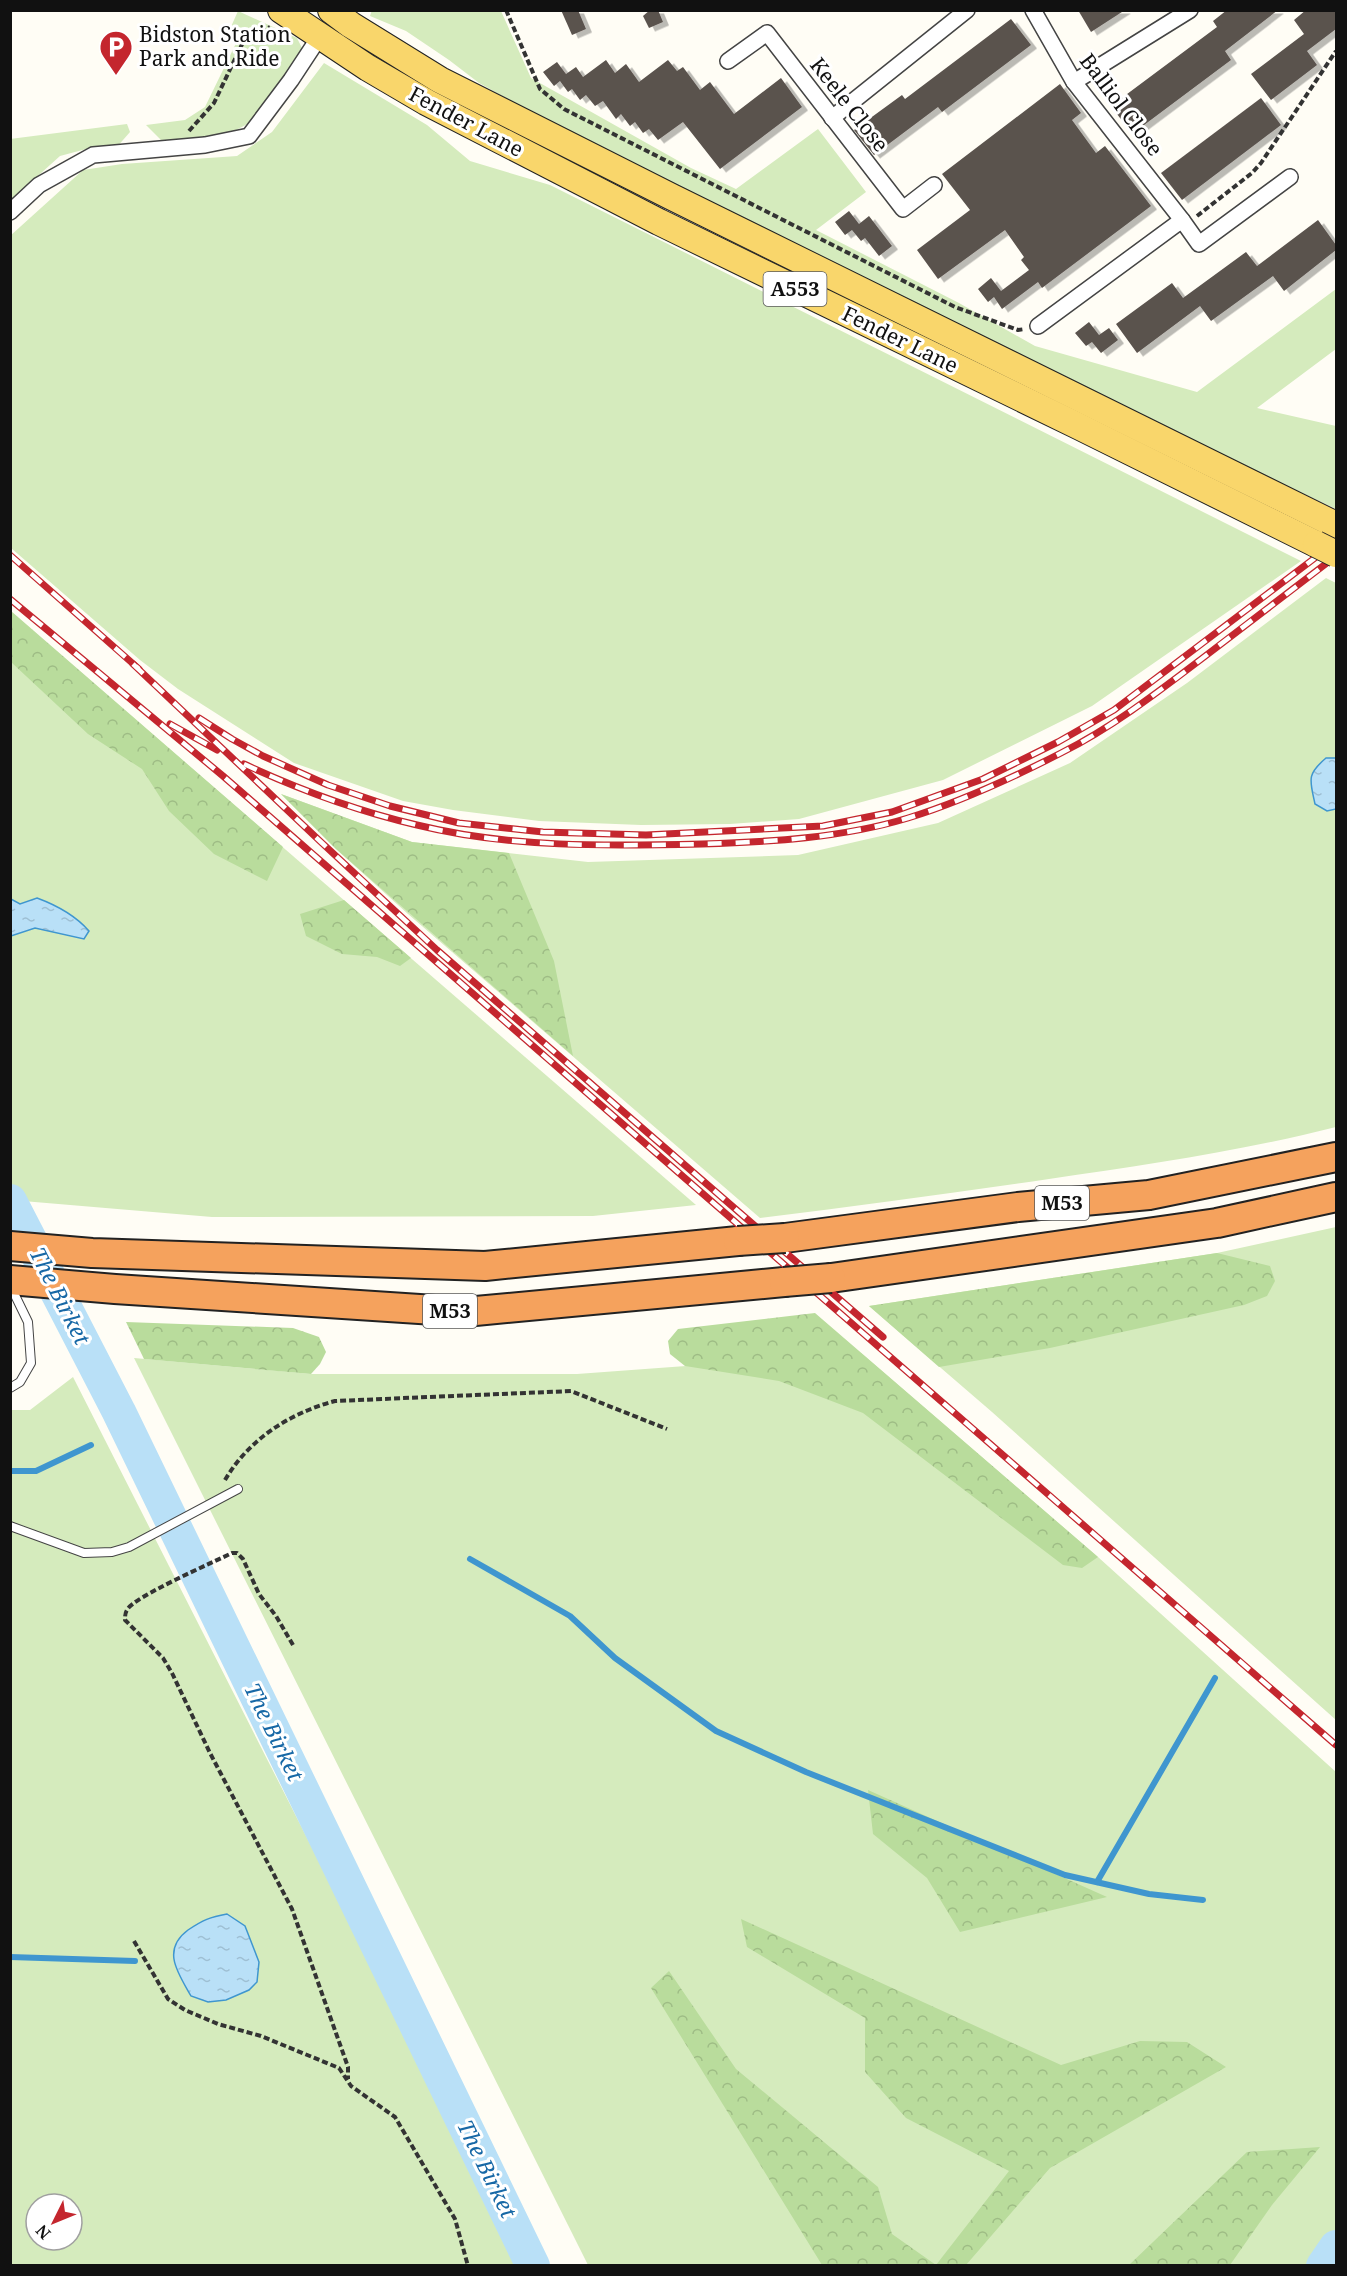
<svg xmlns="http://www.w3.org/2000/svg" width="1347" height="2276" viewBox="0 0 1347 2276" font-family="'Noto Serif',serif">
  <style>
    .grass { fill: #d5ebbd; fill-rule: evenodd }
    .forest { fill: url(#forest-crowns) }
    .water { fill: url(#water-ripples); stroke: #3f96cf; stroke-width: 1.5 }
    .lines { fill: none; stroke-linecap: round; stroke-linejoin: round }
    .stream { stroke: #3f96cf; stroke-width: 6 }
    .river { stroke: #b9e0f7; stroke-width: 34 }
    .building { fill: #5a524d; filter: url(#shadow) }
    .lane-casing { stroke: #444; stroke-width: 10 }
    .street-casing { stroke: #444; stroke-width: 18 }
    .primary-casing { stroke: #222; stroke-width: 28 }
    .highway-casing { stroke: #222; stroke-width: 32 }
    .path { stroke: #333; stroke-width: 4; stroke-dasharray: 6 3; stroke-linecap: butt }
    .lane { stroke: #fff; stroke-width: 8 }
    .street { stroke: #fff; stroke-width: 15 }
    .primary { stroke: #f9d66b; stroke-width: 26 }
    .highway { stroke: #f5a25d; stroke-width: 28 }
    .rail-casing { stroke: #c4262e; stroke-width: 7 }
    .rail { stroke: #fff; stroke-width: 4.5; stroke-dasharray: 14; stroke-linecap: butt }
    .primary-bridge-casing { stroke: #222; stroke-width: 28; stroke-linecap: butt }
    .highway-bridge-casing { stroke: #222; stroke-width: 32; stroke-linecap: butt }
    .primary-bridge { stroke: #f9d66b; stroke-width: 26 }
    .highway-bridge { stroke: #f5a25d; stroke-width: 28 }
    .labels { text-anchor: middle; stroke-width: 6; stroke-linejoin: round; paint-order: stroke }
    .shield { fill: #fff; stroke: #585858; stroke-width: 1.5 }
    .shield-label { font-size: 20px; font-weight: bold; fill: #111 }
    .poi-label { font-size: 21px; fill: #111; stroke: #fff; text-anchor: start }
    .street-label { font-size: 21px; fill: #111; stroke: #fff }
    .water-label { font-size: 22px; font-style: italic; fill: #1768a6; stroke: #fff }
  </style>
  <defs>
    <pattern id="forest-crowns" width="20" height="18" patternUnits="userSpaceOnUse" patternTransform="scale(1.5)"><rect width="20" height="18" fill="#b9dc9c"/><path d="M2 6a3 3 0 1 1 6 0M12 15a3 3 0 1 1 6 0" fill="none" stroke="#9ebc85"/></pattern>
    <pattern id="water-ripples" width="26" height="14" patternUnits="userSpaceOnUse" patternTransform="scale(1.5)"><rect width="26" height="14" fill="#b9e0f7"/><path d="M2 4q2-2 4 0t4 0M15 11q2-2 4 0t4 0" fill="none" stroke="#9ebfd3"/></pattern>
    <filter id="shadow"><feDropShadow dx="6" dy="3.5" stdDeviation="0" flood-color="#0004"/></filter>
  </defs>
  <rect width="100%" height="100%" fill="#fffdf5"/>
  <!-- grass -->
  <g class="grass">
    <polygon points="372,10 501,11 531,78 691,168 736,189 818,129 866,192 816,230 959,303 1035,346 1197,392 1336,289 1336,349 1257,408 1336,426 1336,509 1166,429 564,130 479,83 449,60 406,31 370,16"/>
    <polygon points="238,11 297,38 302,48 302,55 255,120 221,138 165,144 146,125 185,120 205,107 239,37 230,29"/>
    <polygon points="324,63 427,125 470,161 550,185 1301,561 1092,706 943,780 799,819 730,824 641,825 539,821 453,810 403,801 294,763 178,689 140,660 11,548 10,236 83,170 122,164 237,156 272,132"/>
    <polygon points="127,124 130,132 116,148 90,148 60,156 11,200 10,139"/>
    <path d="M1326 578 1336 583V1127C1242 1151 1146 1165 1049 1179 953 1193 856 1206 760 1218L408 914 336 849 281 794 412 842 588 862 798 855 938 823 1070 763 1187 683Z"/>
    <polygon points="10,611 696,1205 593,1216 212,1217 11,1200"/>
    <polygon points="1336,1227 1336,1720 992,1412 869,1306 1217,1253"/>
    <polygon points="861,1353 1098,1557 1336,1772 1336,2265 588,2265 134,1358 311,1374 577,1374"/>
    <path d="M73 1377 524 2265H11L10 1410H30ZM36 2204H72V2240H36Z"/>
  </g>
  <!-- forest -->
  <g class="forest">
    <polygon points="11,611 283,847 267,881 214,854 169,811 142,769 88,734 11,662"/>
    <polygon points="281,794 412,842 509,853 554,961 573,1056 336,849"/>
    <polygon points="344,900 411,958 400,966 377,957 342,954 306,936 300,914"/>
    <polygon points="1217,1253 1270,1266 1275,1281 1267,1296 1244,1305 1050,1348 939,1367 869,1306"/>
    <polygon points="815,1313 1098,1557 1082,1568 1063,1565 863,1413 779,1381 685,1366 670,1354 668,1341 678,1329"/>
    <polygon points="126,1322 293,1328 319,1337 326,1352 320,1364 311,1374 144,1359"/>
    <polygon points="868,1790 1107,1897 960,1932 927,1878 873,1834"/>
    <polygon points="741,1919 1061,2065 1140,2041 1187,2042 1226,2067 1050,2168 966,2265 822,2265 651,1988 669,1971 736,2069 878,2187 892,2234 936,2265 1009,2171 906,2118 865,2072 865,2018 747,1947"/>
    <polygon points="1320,2147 1272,2205 1230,2265 1129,2265 1247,2152"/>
  </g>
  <!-- water -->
  <g class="water">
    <path d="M1326 758H1336V809L1327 811 1315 804C1310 780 1306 775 1326 758Z"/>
    <path d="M37 898C56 905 75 915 89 931L84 939 35 928 11 936V899L20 904Z"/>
    <path d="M227 1914 245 1926 259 1962 257 1982 249 1990 226 2000 208 2002 191 1996C178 1973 161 1950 188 1930 203 1920 210 1917 227 1914Z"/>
  </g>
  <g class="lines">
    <!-- stream -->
    <g class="stream">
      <polyline points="111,1422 119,1412"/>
      <polyline points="10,1471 36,1471 91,1445"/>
      <polyline points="470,1559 570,1616 615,1658 716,1731 806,1772 1065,1875 1149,1894 1203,1900"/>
      <polyline points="1097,1882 1215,1678"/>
      <polyline points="10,1957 135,1961"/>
    </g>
    <!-- river -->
    <g class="river">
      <polyline points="10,1201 119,1412 533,2266"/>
      <polyline points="1323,2266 1336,2247"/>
    </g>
  </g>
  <!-- building -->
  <g class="building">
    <polygon points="561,10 578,10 586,29 572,35"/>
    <polygon points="650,10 658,10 663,22 649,28 643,16"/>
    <polygon points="1078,10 1125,10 1091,32"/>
    <polygon points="1227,10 1278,10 1225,51 1231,60 1132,134 1111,106 1217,27 1213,21"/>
    <polygon points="1306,10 1336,10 1336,29 1307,51 1317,65 1271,100 1251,74 1304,34 1294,20"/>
    <polygon points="1011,19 1031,45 942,112 938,107 874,155 854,130 902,95 905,99"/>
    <polygon points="606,60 615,73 626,64 639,82 668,60 677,71 683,67 700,90 710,82 734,114 781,78 802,107 720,169 683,122 658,140 649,129 643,133 635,122 630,126 621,114 616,119 603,101 595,106 586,95 580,100 572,89 568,92 560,81 554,86 543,72 557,62 566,74 576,67 583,77"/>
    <polygon points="1060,84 1081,113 1072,120 1096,153 1105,146 1151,206 1042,288 1038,282 1002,309 994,297 988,302 978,289 991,278 1001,291 1029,270 1021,260 1024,257 1005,230 938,279 917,250 970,210 942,174"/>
    <polygon points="1261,98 1281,125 1182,200 1161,173"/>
    <polygon points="849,211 859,224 869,216 892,246 879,256 865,238 861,241 852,230 845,235 835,222"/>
    <polygon points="1318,220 1336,245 1336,250 1284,291 1273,276 1211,321 1200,306 1137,353 1116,324 1172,283 1183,298 1246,252 1257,266"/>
    <polygon points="1089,322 1099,335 1109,328 1118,340 1101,353 1092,342 1086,346 1075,333"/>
  </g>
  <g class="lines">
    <defs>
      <g id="lane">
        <polyline points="10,1388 20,1382 31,1363 28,1322 11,1287"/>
        <polyline points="10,1526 84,1553 112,1552 129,1547 238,1489"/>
      </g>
      <g id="street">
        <polyline points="1033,10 1074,82 1182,220"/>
        <polyline points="728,61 767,33 903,209 934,185"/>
        <polyline points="1074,82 1190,10"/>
        <polyline points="832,118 967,10"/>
        <polyline points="10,212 39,185 93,155 205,145 249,136 291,80 320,36"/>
        <polyline points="1038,326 1182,220 1199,244 1290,177"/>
      </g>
      <g id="primary">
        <polyline points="281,10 368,68 426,102 659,222 1078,426 1316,544"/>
        <polyline points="331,10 351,25 440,80 672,197 1336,525"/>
      </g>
      <g id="highway">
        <polyline points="785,1238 1018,1207 1149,1195 1336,1157"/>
        <polyline points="10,1246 92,1253 485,1266 738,1241"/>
        <polyline points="831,1278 1217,1223 1336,1197"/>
        <polyline points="10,1280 115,1289 465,1312 784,1282"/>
      </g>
    </defs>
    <!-- lane casing -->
    <use href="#lane" class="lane-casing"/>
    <!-- street casing -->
    <use href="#street" class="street-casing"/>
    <!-- primary casing -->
    <use href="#primary" class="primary-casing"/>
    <!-- highway casing -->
    <use href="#highway" class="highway-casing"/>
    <!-- path -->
    <g class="path">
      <polyline points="506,10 540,89 564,109 955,307 1018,330 1025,329"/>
      <polyline points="189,131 214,103 245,38 270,27"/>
      <polyline points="1197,216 1252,173 1261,163 1336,51"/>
      <path d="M225 1480C249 1439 290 1413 335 1401L571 1391 667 1429"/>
      <path d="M293 1645 276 1616 259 1594 243 1559 237 1553H232C214 1562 133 1597 127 1610 125 1613 125 1617 125 1620L163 1658 172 1673 210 1753 292 1909 348 2067V2079"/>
      <polyline points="134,1941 168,1999 185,2010 218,2024 261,2036 339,2068 351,2086 395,2117 455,2219 468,2266"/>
    </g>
    <!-- lane -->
    <use href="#lane" class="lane"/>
    <!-- street -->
    <use href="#street" class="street"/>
    <!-- primary -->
    <use href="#primary" class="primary"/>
    <!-- highway -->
    <use href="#highway" class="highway"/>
    <defs>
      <g id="rail">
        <polyline points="10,555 139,669"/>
        <polyline points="10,599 223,776 1336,1745"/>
        <polyline points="133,664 322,843 437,950 883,1337"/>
        <polyline points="199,718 232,739 263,756 328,785 390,806 459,823 543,832 646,835 823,826 892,812 983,779 1058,742 1114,710 1336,542"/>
        <polyline points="170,724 217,750"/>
        <path d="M244 764C300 790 357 811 417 825 510 848 608 846 702 844 770 842 842 838 908 818 960 802 1012 778 1061 753 1113 727 1158 692 1204 657 1248 623 1292 590 1336 556"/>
      </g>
    </defs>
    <!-- rail casing -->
    <use href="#rail" class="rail-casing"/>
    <!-- rail -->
    <use href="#rail" class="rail"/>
    <defs>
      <polyline id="primary-bridge" points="1316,544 1336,554"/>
      <g id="highway-bridge">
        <polyline points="738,1241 785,1238"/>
        <polyline points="784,1282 831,1278"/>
      </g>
    </defs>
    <!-- primary-bridge casing -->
    <use href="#primary-bridge" class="primary-bridge-casing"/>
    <!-- highway-bridge casing -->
    <use href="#highway-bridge" class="highway-bridge-casing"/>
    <!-- primary-bridge -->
    <use href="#primary-bridge" class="primary-bridge"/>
    <!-- highway-bridge -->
    <use href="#highway-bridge" class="highway-bridge"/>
  </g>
  <!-- icons -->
  <defs>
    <symbol id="parking-pin" viewBox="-11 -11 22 30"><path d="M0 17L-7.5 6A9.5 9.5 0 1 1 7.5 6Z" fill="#c4262e" stroke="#fff"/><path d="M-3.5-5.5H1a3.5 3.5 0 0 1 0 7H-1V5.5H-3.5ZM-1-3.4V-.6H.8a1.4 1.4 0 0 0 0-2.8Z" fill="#fff"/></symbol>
  </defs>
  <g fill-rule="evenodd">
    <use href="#parking-pin" x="97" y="28" width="38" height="52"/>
  </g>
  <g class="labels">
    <!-- shield labels -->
    <g class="shield">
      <rect x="763.5" y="272" width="63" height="34" rx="4.5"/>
      <rect x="1035" y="1186" width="54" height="34" rx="4.5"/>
      <rect x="423" y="1294" width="54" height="34" rx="4.5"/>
    </g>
    <g class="shield-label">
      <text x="795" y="296">A553</text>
      <text x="1062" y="1210">M53</text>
      <text x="450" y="1318">M53</text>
    </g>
    <!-- poi labels -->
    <g class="poi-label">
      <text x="139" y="42">Bidston Station<tspan x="139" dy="24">Park and Ride</tspan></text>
    </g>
    <!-- street labels -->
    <g class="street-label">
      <text transform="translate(849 105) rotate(52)" y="7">Keele Close</text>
      <text transform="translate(1121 105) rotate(53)" y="7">Balliol Close</text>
      <text transform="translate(466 122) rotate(28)" y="7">Fender Lane</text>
      <text transform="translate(900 340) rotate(26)" y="7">Fender Lane</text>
    </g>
    <!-- water labels -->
    <g class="water-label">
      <text transform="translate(60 1296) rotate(63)" y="8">The Birket</text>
      <text transform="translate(274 1732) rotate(64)" y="8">The Birket</text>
      <text transform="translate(487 2169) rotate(64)" y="8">The Birket</text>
    </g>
  </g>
  <!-- border -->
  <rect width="1347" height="2276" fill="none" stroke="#111111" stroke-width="24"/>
  <!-- north arrow -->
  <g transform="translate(54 2222) rotate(227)"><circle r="28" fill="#ffffff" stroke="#a0a0a0" stroke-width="1.5"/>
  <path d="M0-4.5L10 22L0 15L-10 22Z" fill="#c4262e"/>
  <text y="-9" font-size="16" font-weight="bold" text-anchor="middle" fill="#111111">N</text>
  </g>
</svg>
